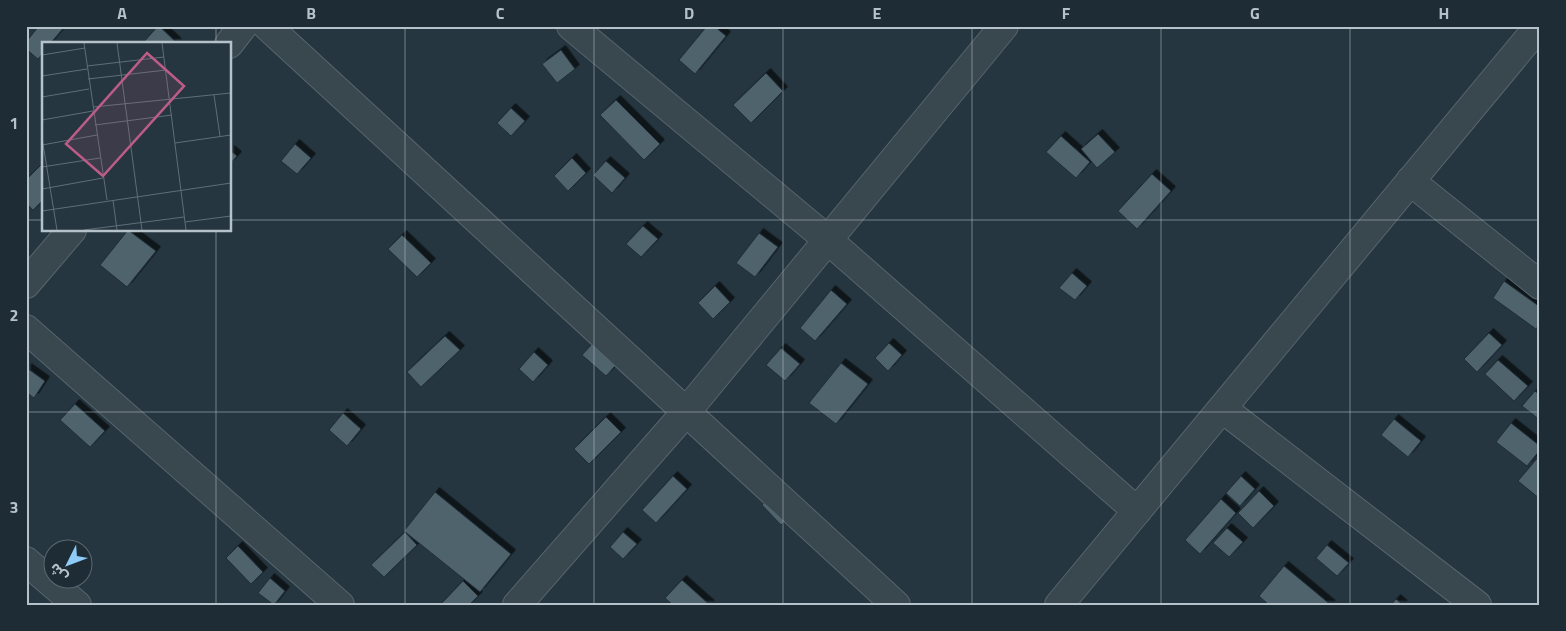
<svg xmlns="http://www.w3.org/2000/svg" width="1566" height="631" viewBox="0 0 1566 631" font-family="'Titillium Web','Noto Sans Arabic',sans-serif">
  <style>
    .building { fill: #50636d; stroke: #202e37; filter: url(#shadow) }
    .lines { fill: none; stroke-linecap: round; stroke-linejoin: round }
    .minor-casing { stroke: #57656d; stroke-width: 30 }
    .minor { stroke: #39474f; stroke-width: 28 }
    .grid { fill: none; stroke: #b6c2ca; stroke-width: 1; stroke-opacity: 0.55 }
    .inset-road { fill: none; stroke: #5f6e77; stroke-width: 1 }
    .view { fill: #bd5c87; fill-opacity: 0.15; stroke: #bd5c87; stroke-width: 2.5 }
    .inset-edge { fill: none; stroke: #b6c2ca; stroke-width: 2.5 }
    .neatline { fill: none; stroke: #b6c2ca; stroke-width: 2 }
    .grid-label { font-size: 16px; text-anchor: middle; font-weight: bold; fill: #b6c2ca }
  </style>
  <defs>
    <filter id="shadow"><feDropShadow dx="4.5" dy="-4.5" stdDeviation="0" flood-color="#0009"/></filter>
  </defs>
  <rect width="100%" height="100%" fill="#253640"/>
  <!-- building -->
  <g class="building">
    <polygon points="39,26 65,26 50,44 44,44 44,52 38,59 26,49 26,42"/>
    <polygon points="158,26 159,26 177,43 142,44"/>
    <polygon points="707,26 714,26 726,36 695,74 679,60"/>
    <polygon points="561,50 575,69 557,83 542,64"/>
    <polygon points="766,73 783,91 751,123 733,105"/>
    <polygon points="616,100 660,144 644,160 600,115"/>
    <polygon points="511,108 525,121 511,136 497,123"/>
    <polygon points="1098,134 1115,152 1097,168 1081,149"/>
    <polygon points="1061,136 1090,162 1076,178 1046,152"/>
    <polygon points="295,144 311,158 297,174 281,161"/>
    <polygon points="230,150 237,156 230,164"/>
    <polygon points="572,158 586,173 568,191 554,176"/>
    <polygon points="606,161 625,178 612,193 593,175"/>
    <polygon points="44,162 44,199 33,210 26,203 26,180"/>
    <polygon points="1152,174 1171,191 1137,229 1118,211"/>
    <polygon points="643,226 658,239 641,257 626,244"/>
    <polygon points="128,230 156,251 127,287 100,265"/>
    <polygon points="759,233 778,247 755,277 736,263"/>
    <polygon points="402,235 431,263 417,277 388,249"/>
    <polygon points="1072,273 1087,286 1075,300 1059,288"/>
    <polygon points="1504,281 1540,307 1540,324 1536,329 1493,298"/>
    <polygon points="715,286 730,302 713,319 698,303"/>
    <polygon points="831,290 847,304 815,341 800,328"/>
    <polygon points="1489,333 1502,345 1477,372 1464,359"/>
    <polygon points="445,336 460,350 421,387 407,372"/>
    <polygon points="889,343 902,355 888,371 875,358"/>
    <polygon points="592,344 616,365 606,376 582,355"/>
    <polygon points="781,348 800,364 785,381 766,365"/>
    <polygon points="534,352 548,365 533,382 519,369"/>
    <polygon points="1498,360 1528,386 1514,401 1485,374"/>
    <polygon points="841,363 868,384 836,424 809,403"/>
    <polygon points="27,368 45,381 34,398 26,392"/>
    <polygon points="1535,391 1540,395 1540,420 1522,406"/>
    <polygon points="75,404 105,431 90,447 60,420"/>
    <polygon points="343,413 361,429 347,446 329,430"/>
    <polygon points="606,417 621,432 589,464 574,449"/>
    <polygon points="1394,419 1421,441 1408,457 1381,435"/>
    <polygon points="1511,423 1540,446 1540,450 1527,466 1496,442"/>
    <polygon points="1540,455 1540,499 1518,481"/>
    <polygon points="673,476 687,489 656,523 642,510"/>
    <polygon points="1241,476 1255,489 1240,506 1226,493"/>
    <polygon points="1259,491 1274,506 1253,528 1238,513"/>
    <polygon points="435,492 511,554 480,592 404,531"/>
    <polygon points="771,496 790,516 781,525 762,505"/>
    <polygon points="1221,499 1236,513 1200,554 1185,540"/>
    <polygon points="1227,528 1243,542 1229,557 1213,543"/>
    <polygon points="405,532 417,545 384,577 371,565"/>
    <polygon points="623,532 637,544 623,559 610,547"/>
    <polygon points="1327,545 1349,563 1337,576 1316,558"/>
    <polygon points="238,546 263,572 251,584 226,558"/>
    <polygon points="1284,566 1331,605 1269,605 1259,596"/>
    <polygon points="270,578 285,591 274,605 258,593"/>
    <polygon points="682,580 710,605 673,605 665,598"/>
    <polygon points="463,581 478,596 469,605 440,605"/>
    <polygon points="1396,599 1403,605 1391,605"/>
  </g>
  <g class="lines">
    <defs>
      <g id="minor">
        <polyline points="267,26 896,605"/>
        <polyline points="571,26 828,240 1137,511"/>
        <polyline points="229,44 243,26"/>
        <polyline points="1410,181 1540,285"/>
        <polyline points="26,284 72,230"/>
        <polyline points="26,329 340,605"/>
        <polyline points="1223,409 1477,605"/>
        <polyline points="26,561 77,605"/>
        <polyline points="517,605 686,412 1004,26"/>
        <polyline points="1059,605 1539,26"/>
      </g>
    </defs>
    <!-- minor casing -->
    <use href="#minor" class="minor-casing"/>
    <!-- minor -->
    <use href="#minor" class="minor"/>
  </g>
  <!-- grid -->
  <path class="grid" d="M216 26V44M405 26V605M594 26V605M783 26V605M972 26V605M1161 26V605M1350 26V605M26 220H44M230 220H1540M216 230V605M26 412H1540"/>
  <!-- overview -->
  <g transform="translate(42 42)">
    <rect width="189" height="189" fill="#253640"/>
    <path class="inset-road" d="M42 1 65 158M75 1 100 188M120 1 144 188M0 13 43 6M45 24 122 15M0 34 45 27M46 37 124 28M172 53 178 94M0 55 47 47M51 65 189 51M0 78 51 69M53 83 130 73M0 96 15 188M133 101 189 93M0 103 55 93M0 125 58 116M0 147 61 136M71 158 75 188M0 169 189 141M143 180 189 174M42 188 142 175"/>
    <path class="view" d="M105 11 142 44 61 134 24 102Z"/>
    <rect width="189" height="189" class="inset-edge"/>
  </g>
  <!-- border -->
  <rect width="1566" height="631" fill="none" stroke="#1e2c35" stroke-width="55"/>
  <!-- north arrow -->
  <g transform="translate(68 564) rotate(228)"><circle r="24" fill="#1e2c35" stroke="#5b6871"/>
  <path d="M0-4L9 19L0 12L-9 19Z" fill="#8ecbf7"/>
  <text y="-8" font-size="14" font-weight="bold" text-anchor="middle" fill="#b6c2ca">ش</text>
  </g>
  <rect x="28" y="28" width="1510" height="576" class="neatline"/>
  <g class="grid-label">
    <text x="122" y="19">A</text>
    <text x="311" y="19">B</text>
    <text x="500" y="19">C</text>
    <text x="689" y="19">D</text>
    <text x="877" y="19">E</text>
    <text x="1066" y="19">F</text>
    <text x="1255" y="19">G</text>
    <text x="1444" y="19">H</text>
    <text x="14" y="129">1</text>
    <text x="14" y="321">2</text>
    <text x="14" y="513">3</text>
  </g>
</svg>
